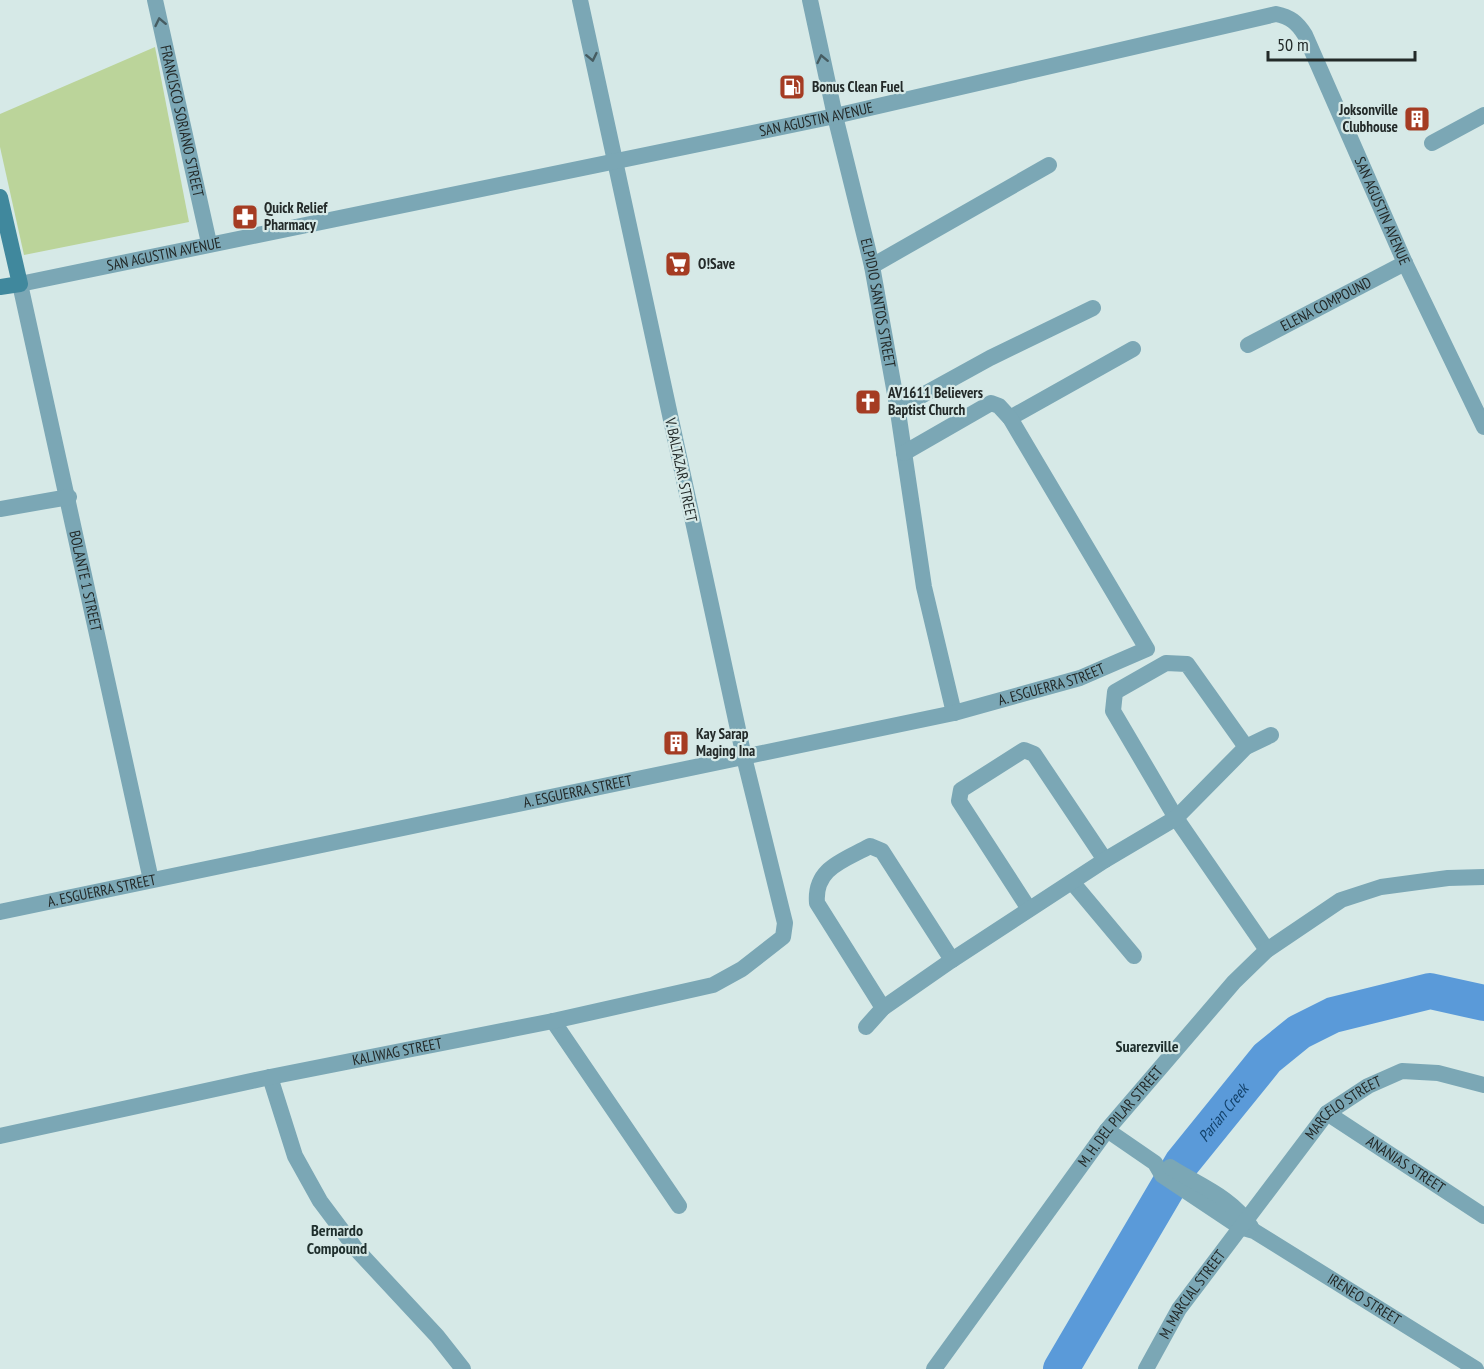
<svg xmlns="http://www.w3.org/2000/svg" width="1484" height="1369" viewBox="0 0 1484 1369" font-family="'PT Sans Narrow',sans-serif">
  <style>
    .green { fill: #bbd49a }
    .lines { fill: none; stroke-linecap: round; stroke-linejoin: round }
    .river { stroke: #5a9ad9; stroke-width: 36 }
    .minor { stroke: #7ba7b5; stroke-width: 16 }
    .tertiary { stroke: #7ba7b5; stroke-width: 16 }
    .secondary { stroke: #40889d; stroke-width: 16 }
    .oneway { stroke: #465c61 }
    .labels { text-anchor: middle; stroke-width: 4.5; stroke-linejoin: round; paint-order: stroke }
    .poi-label { font-size: 15px; font-weight: bold; fill: #232a29; stroke: #d6e9e7; text-anchor: start }
    .street-label { font-size: 15px; fill: #232a29; stroke: #d6e9e7 }
    .neighbourhood-label { font-size: 16px; font-weight: bold; fill: #1e2e2c; stroke: #d6e9e7 }
    .water-label { font-size: 16px; font-style: italic; fill: #13426b; stroke: #d6e9e7 }
  </style>
  <rect width="100%" height="100%" fill="#d6e9e7"/>
  <!-- green -->
  <polygon class="green" points="155,47 189,222 24,255 0,147 0,114"/>
  <g class="lines">
    <!-- river -->
    <path class="river" id="s1" d="M1061 1369 1182 1163 1267 1058 1299 1032 1333 1015 1430 991 1484 1003"/>
    <!-- minor -->
    <g class="minor">
      <path id="s2" d="M155 0 209 243"/>
      <path id="s3" d="M835 116 872 266 897 405 924 587 954 713"/>
      <polyline points="1432,143 1484,115"/>
      <polyline points="872,266 1049,165"/>
      <path id="s4" d="M20 284 151 880"/>
      <path id="s5" d="M1248 345 1405 263"/>
      <polyline points="897,405 921,396 990,358 1093,308"/>
      <polyline points="1010,418 1133,349"/>
      <polyline points="0,509 69,497"/>
      <polyline points="1246,747 1187,664 1166,663 1115,692 1113,711 1176,818 1267,950"/>
      <polyline points="1072,882 1134,956"/>
      <polyline points="1029,909 959,801 961,790 1024,750 1034,754 1105,860"/>
      <path id="s6" d="M0 912 954 713 1080 678 1147 649 1010 418 999 406 991 403 904 453"/>
      <path d="M883 1008 817 903C814 868 843 861 870 846L882 851 952 960"/>
      <polyline points="553,1021 679,1206"/>
      <polyline points="866,1027 883,1008 952,960 1105,860 1176,818 1246,747 1271,735"/>
      <polyline points="270,1077 295,1156 320,1201 356,1249 437,1336 463,1369"/>
      <path id="s7" d="M1327 1113 1484 1216"/>
      <path id="s8" d="M1107 1130 1155 1163 1162 1175 1240 1227 1254 1231 1476 1369"/>
      <path id="s9" d="M0 1136 270 1077 553 1021 713 985 742 969 783 937 785 923 744 757 615 161"/>
      <path d="M1170 1167C1198 1185 1232 1197 1251 1227"/>
      <path id="s10" d="M1146 1369 1179 1309 1327 1113 1368 1086 1402 1071 1438 1073 1484 1085"/>
    </g>
    <!-- tertiary -->
    <g class="tertiary">
      <polyline points="580,0 615,161"/>
      <polyline points="810,0 835,116"/>
      <path id="s11" d="M20 284 835 116 1276 14C1290 17 1297 22 1305 35L1405 263 1484 427"/>
      <path id="s12" d="M934 1369 1107 1130 1234 982 1267 950 1341 900 1381 887 1448 878 1484 877"/>
    </g>
    <!-- secondary -->
    <polyline class="secondary" points="0,197 20,284 0,287"/>
  </g>
  <!-- one-way arrows -->
  <defs><path id="oneway-chevron" d="M-2-3.5L2.5 0L-2 3.5" fill="none" stroke-width="1.6" stroke-linecap="round" stroke-linejoin="round" transform="scale(1.5)"/></defs>
  <g class="oneway">
    <use href="#oneway-chevron" transform="translate(160 22) rotate(-102)"/>
    <use href="#oneway-chevron" transform="translate(592 57) rotate(78)"/>
    <use href="#oneway-chevron" transform="translate(822 59) rotate(-102)"/>
  </g>
  <!-- icons -->
  <defs>
    <symbol id="fuel-square" viewBox="-11 -11 22 22"><rect x="-9" y="-9" width="18" height="18" rx="4" fill="#a53c23" stroke="#d6e9e7"/><path d="M-5.5-6h7V0h2V4h1.3V-2.5L3-4.5l.8-.8L6-3V5H2.5V1h-1V6h-7ZM-4.2-4.7v3.2H.2V-4.7Z" fill="#fff"/></symbol>
    <symbol id="building-square" viewBox="-11 -11 22 22"><rect x="-9" y="-9" width="18" height="18" rx="4" fill="#a53c23" stroke="#d6e9e7"/><path d="M-4-6H4V6H1V3H-1V6H-4ZM-2.5-4.3h1.7v1.8h-1.7ZM.8-4.3h1.7v1.8H.8ZM-2.5-1h1.7V.8h-1.7ZM.8-1h1.7V.8H.8Z" fill="#fff"/></symbol>
    <symbol id="pharmacy-square" viewBox="-11 -11 22 22"><rect x="-9" y="-9" width="18" height="18" rx="4" fill="#a53c23" stroke="#d6e9e7"/><path d="M-2-6h4v4h4v4h-4v4h-4v-4h-4v-4h4Z" fill="#fff"/></symbol>
    <symbol id="supermarket-square" viewBox="-11 -11 22 22"><rect x="-9" y="-9" width="18" height="18" rx="4" fill="#a53c23" stroke="#d6e9e7"/><path d="M-6-5.5h2.5l.6 2H6L4.5 2H-2.5L-4.4-4H-6ZM-1.5 3.2a1.3 1.3 0 1 0 .1 0ZM3 3.2a1.3 1.3 0 1 0 .1 0Z" fill="#fff"/></symbol>
    <symbol id="church-square" viewBox="-11 -11 22 22"><rect x="-9" y="-9" width="18" height="18" rx="4" fill="#a53c23" stroke="#d6e9e7"/><path d="M-1.2-6h2.4v3.5h3.3v2.4h-3.3V6h-2.4V-.1h-3.3v-2.4h3.3Z" fill="#fff"/></symbol>
  </defs>
  <g fill-rule="evenodd">
    <use href="#fuel-square" x="777" y="72" width="30" height="30"/>
    <use href="#building-square" x="1402" y="104" width="30" height="30"/>
    <use href="#pharmacy-square" x="230" y="202" width="30" height="30"/>
    <use href="#supermarket-square" x="663" y="249" width="30" height="30"/>
    <use href="#church-square" x="853" y="387" width="30" height="30"/>
    <use href="#building-square" x="661" y="728" width="30" height="30"/>
  </g>
  <g class="labels">
    <!-- poi labels -->
    <g class="poi-label">
      <text x="812" y="92">Bonus Clean Fuel</text>
      <text x="1398" y="115" text-anchor="end">Joksonville<tspan x="1398" dy="17">Clubhouse</tspan></text>
      <text x="264" y="213">Quick Relief<tspan x="264" dy="17">Pharmacy</tspan></text>
      <text x="698" y="269">O!Save</text>
      <text x="888" y="398">AV1611 Believers<tspan x="888" dy="17">Baptist Church</tspan></text>
      <text x="696" y="739">Kay Sarap<tspan x="696" dy="17">Maging Ina</tspan></text>
    </g>
    <!-- street labels -->
    <g class="street-label">
      <text dy="5" stroke="none"><textPath href="#s11" startOffset="813">SAN AGUSTIN AVENUE</textPath></text>
      <text dy="5" stroke="none"><textPath href="#s2" startOffset="124">FRANCISCO SORIANO STREET</textPath></text>
      <text dy="5" stroke="none"><textPath href="#s11" startOffset="1514">SAN AGUSTIN AVENUE</textPath></text>
      <text dy="5" stroke="none"><textPath href="#s11" startOffset="147">SAN AGUSTIN AVENUE</textPath></text>
      <text dy="5" stroke="none"><textPath href="#s3" startOffset="192">ELPIDIO SANTOS STREET</textPath></text>
      <text dy="5" stroke="none"><textPath href="#s5" startOffset="88">ELENA COMPOUND</textPath></text>
      <text transform="translate(681 470) rotate(78)" y="5">V. BALTAZAR STREET</text>
      <text dy="5" stroke="none"><textPath href="#s4" startOffset="304">BOLANTE 1 STREET</textPath></text>
      <text dy="5" stroke="none"><textPath href="#s6" startOffset="1076">A. ESGUERRA STREET</textPath></text>
      <text dy="5" stroke="none"><textPath href="#s6" startOffset="590">A. ESGUERRA STREET</textPath></text>
      <text dy="5" stroke="none"><textPath href="#s6" startOffset="104">A. ESGUERRA STREET</textPath></text>
      <text dy="5" stroke="none"><textPath href="#s9" startOffset="406">KALIWAG STREET</textPath></text>
      <text dy="5" stroke="none"><textPath href="#s10" startOffset="330">MARCELO STREET</textPath></text>
      <text dy="5" stroke="none"><textPath href="#s12" startOffset="314">M. H. DEL PILAR STREET</textPath></text>
      <text dy="5" stroke="none"><textPath href="#s7" startOffset="94">ANANIAS STREET</textPath></text>
      <text dy="5" stroke="none"><textPath href="#s10" startOffset="88">M. MARCIAL STREET</textPath></text>
      <text dy="5" stroke="none"><textPath href="#s8" startOffset="310">IRENEO STREET</textPath></text>
    </g>
    <!-- neighbourhood labels -->
    <g class="neighbourhood-label">
      <text x="1147" y="1052">Suarezville</text>
      <text x="337" y="1236">Bernardo<tspan x="337" dy="18">Compound</tspan></text>
    </g>
    <!-- water labels -->
    <g class="water-label">
      <text dy="6" stroke="none"><textPath href="#s1" startOffset="304">Parian Creek</textPath></text>
    </g>
  </g>
  <!-- scale -->
  <path d="M1268 51v9h147v-9" fill="none" stroke="#232a29" stroke-width="3"/>
  <text x="1277" y="51" font-size="18" fill="#232a29" stroke="#d6e9e7" stroke-width="4.5" paint-order="stroke">50 m</text>
</svg>
